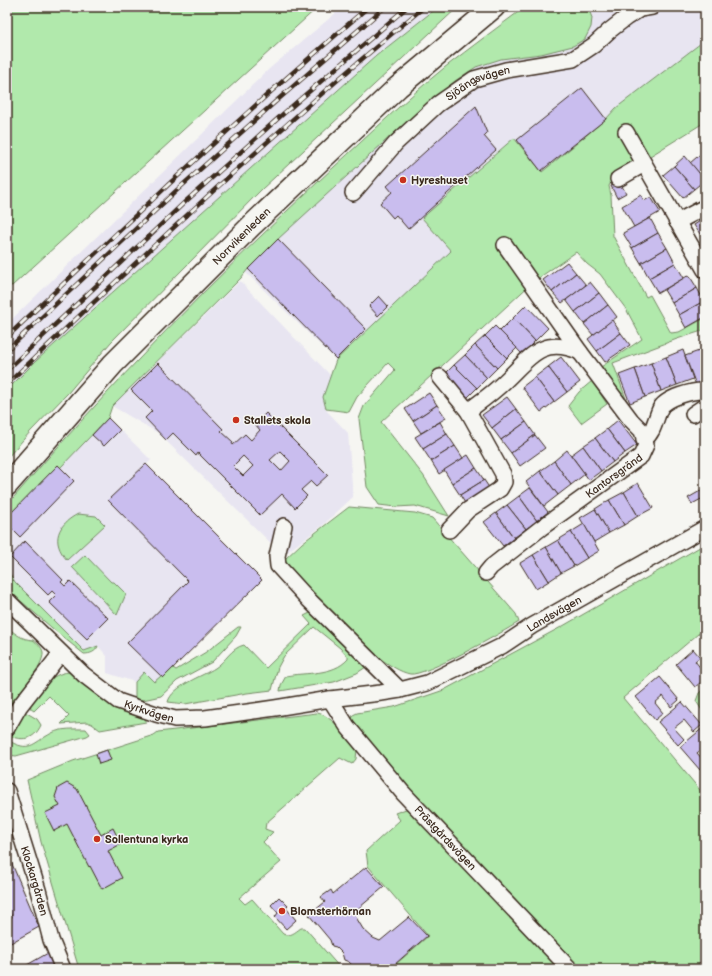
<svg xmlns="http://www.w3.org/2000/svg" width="712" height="976" viewBox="0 0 712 976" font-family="'Balsamiq Sans',sans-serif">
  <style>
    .built { fill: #e8e5f1 }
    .green { fill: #b1e9ac; stroke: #768a65 }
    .building { fill: #c9bdee; stroke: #3b2a1e; fill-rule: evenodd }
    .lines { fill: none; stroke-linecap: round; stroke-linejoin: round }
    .street-casing { stroke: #3b2a1e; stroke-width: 18 }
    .secondary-casing { stroke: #3b2a1e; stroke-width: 24 }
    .street { stroke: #f6f6f2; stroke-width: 15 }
    .secondary { stroke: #f6f6f2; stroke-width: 21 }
    .rail-casing { stroke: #3b2a1e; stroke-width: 4.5 }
    .rail { stroke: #f6f6f2; stroke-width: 3; stroke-dasharray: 9; stroke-linecap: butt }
    .poi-dot { fill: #c8321e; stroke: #f6f6f2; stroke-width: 1.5 }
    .labels { text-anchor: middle; stroke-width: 3; stroke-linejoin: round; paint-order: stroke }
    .street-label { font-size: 11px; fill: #3b2a1e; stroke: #f6f6f2 }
    .poi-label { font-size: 11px; font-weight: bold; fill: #3b2a1e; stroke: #f6f6f2; text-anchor: start }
  </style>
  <rect width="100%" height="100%" fill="#f6f6f2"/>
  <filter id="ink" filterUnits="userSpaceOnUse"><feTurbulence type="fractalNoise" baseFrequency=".025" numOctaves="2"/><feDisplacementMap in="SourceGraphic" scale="8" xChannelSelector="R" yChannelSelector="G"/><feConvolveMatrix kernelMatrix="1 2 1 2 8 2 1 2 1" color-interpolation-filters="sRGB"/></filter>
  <g filter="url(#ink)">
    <!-- built -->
    <g class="built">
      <polygon points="343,7 438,7 376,56 36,361 7,390 7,324 269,69"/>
      <polygon points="536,7 705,7 705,40 616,108 606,119 542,172 514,138 422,218 451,251 336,360 241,268 460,68"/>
      <polygon points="240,281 331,376 323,397 326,410 348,433 353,497 322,526 283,555 158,433 112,406"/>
      <polygon points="108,418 151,460 146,465 262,580 163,678 154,682 144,673 135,682 107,673 107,656 98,646 84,651 15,582 7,569 7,517 60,467"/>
    </g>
    <!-- green -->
    <g class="green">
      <polygon points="7,7 318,7 12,286 7,285"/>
      <polygon points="438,7 458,7 262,189 111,342 68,393 31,431 7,458 7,390 36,361 376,56"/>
      <path d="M525 7H588L592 18 591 27 585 39 573 46 541 54 501 59 476 67 455 81 416 113 278 239 248 269 241 278 112 406 108 418 60 468 7 517V505C109 386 219 273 334 167 370 134 406 99 444 68 471 47 498 27 525 7Z"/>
      <polygon points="705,40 705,122 613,179 609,186 611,195 613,236 646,297 650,295 671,333 679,332 705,318 705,330 677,339 613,363 629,407 598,369 642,339 626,309 600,274 587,264 576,252 533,282 381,422 423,475 449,516 415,506 396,507 379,505 367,487 359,419 364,406 395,370 388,363 357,397 349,412 326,409 323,397 336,360 451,251 422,218 514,138 542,172 606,119 616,108"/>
      <polygon points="592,381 607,404 581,423 568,406 579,392"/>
      <path d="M349 507 415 513 432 518 516 614 519 622C503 632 424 677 410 674 400 672 390 665 382 660L305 587 287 567 285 559 302 543Z"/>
      <path d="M78 514 96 516 105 525 67 560C50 541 58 524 78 514Z"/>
      <polygon points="705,544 705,628 623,698 705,796 705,969 581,969 447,833 352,720 353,715 357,713 394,707 444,690 563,626"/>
      <polygon points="85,555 111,582 114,582 126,594 117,615 72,567"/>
      <path d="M7 569 15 582 84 651 98 646C96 652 90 654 84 654L59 634 7 589Z"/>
      <path d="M310 613H314L366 663V667L357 673 334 682 280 691 281 685 286 676C306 672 333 676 348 659V657L340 648 314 627 284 656 278 667 272 690 247 693 185 704 168 702C172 686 203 676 215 668 226 661 231 648 244 645L266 668 311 624 304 616Z"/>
      <path d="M7 627C17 635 21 639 33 640 37 643 42 647 43 652 45 666 15 697 7 709Z"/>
      <polygon points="238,627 241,627 236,636 212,662 177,681 161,696 143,700 135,699 135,682 144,672 154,682 161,676 173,668 176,670 206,652"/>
      <path d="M69 672C78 678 85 686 93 692 110 704 127 714 146 718V722L100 730 92 724 87 722 61 724 69 716 49 696 34 711 31 709 30 702C41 688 50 674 69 672Z"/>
      <polygon points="705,688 705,715 696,701 699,693"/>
      <path d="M20 709 37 719 41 725C34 741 21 741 7 735Z"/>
      <path d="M317 713C332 715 348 738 357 750L356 759 352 764 340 758 266 823 265 829 273 832 263 842 281 862 239 898 245 904 252 899 253 900 283 934C291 937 295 932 301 928H305L341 969H79L41 842 27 780 73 761 154 735 158 732Z"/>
      <path d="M86 729 90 734 87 736 16 756 8 755 7 753V740C31 753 31 744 52 733 61 728 76 729 86 729Z"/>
      <polygon points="406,809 412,811 551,955 556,969 417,969 414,966 410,969 400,969 396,964 428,936 368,866 366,851 400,820 395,813"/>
    </g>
    <!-- building -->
    <g class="building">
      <polygon points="582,88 606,119 541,171 517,140"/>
      <polygon points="476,106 487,133 484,136 496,150 408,229 396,215 393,218 380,203 392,192 387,186"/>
      <polygon points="704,151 705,152 705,180 690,163"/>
      <polygon points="685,156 705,180 694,189 674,166"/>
      <polygon points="674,166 694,189 683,198 663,175"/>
      <polygon points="619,181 626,193 617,198 611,186"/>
      <polygon points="641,195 644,201 651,197 660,212 634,227 622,206"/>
      <polygon points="650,218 658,233 632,248 623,233"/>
      <polygon points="705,218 705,240 704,240 694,225"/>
      <polygon points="658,233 667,248 641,263 632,248"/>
      <polygon points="278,239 366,329 336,359 248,269"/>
      <polygon points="667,248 675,263 649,278 641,263"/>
      <polygon points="567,262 576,273 552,292 543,280"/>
      <polygon points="675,263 684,278 658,293 649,278"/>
      <polygon points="576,273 586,285 562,303 552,292"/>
      <polygon points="689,275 697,288 672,303 664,290"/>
      <polygon points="590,282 599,293 575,312 566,300"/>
      <polygon points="697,288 704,301 679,315 672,303"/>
      <polygon points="599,293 608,305 584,324 575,312"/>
      <polygon points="379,296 388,306 378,316 369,306"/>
      <polygon points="704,301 705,303 705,317 686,328 679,315"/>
      <polygon points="526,305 548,328 535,341 513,318"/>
      <polygon points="608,305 617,317 593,335 584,324"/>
      <polygon points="513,318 535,341 522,354 500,331"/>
      <polygon points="612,320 621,333 597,351 588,339"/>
      <polygon points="495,326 517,348 507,358 485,336"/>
      <polygon points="621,333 630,345 605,362 597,351"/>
      <polygon points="485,336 507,358 497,368 475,345"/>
      <polygon points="475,345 497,368 487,378 465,355"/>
      <polygon points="705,349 705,367 699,351"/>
      <polygon points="683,350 693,379 677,385 666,357"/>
      <polygon points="699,351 705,367 705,381 696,385 685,356"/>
      <polygon points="465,355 487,378 477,388 454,365"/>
      <polygon points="561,357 580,382 567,392 548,367"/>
      <polygon points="666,357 677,385 661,391 651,363"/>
      <path d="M158 363 223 429 221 431 233 442 232 443 233 445 245 434 251 440 260 430 255 424 266 413 328 475 316 486 311 481 301 490 307 496 295 508 282 494 260 515 198 453 196 456 173 433 166 440 145 418 152 411 131 390ZM280 451 290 461 281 471 270 460ZM243 456 253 466 243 476 233 466Z"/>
      <polygon points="651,363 661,391 645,397 635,369"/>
      <polygon points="454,365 477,388 467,398 444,375"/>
      <polygon points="548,367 567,392 554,402 535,377"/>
      <polygon points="635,369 645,397 630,403 619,375"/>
      <polygon points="535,377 554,402 541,412 522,387"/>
      <polygon points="429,393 437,405 413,421 405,409"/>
      <polygon points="507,397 516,409 492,428 482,415"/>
      <polygon points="437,405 446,418 421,433 413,421"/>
      <polygon points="516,409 526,422 501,440 492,428"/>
      <polygon points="108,418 120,430 104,446 92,435"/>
      <polygon points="618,420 637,445 625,453 607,429"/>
      <polygon points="440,422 447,434 423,449 415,437"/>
      <polygon points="526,422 535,435 511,453 501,440"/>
      <polygon points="607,429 625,453 613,462 595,438"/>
      <polygon points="447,434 455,446 431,461 423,449"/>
      <polygon points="535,435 545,448 520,466 511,453"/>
      <polygon points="595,438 613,462 601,471 583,446"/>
      <polygon points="455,446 463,458 439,474 431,461"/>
      <polygon points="583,446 601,471 589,480 571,455"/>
      <polygon points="567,450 585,474 571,485 554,461"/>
      <polygon points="468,455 476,468 452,483 444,470"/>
      <polygon points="554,461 571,485 558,495 540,471"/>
      <polygon points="146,464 262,580 163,678 127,643 188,581 108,500"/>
      <polygon points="58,465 74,481 20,537 7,524 7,517"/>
      <polygon points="476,468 484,480 460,495 452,483"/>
      <polygon points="540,471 558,495 544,506 526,482"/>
      <polygon points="484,480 492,492 468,508 460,495"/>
      <polygon points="638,483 653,508 638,516 624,492"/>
      <polygon points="530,488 548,512 537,521 519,496"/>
      <polygon points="702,490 705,497 692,504 688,498"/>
      <polygon points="624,492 638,516 624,525 609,500"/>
      <polygon points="519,496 537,521 526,529 507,505"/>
      <polygon points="609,500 624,525 609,533 595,509"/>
      <polygon points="507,505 526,529 514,538 496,513"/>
      <polygon points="595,509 609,533 594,542 580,518"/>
      <polygon points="496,513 514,538 503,546 484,522"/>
      <polygon points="584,524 599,551 587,558 571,532"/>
      <polygon points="571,532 587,558 574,566 558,540"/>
      <polygon points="558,540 574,566 561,573 546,547"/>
      <polygon points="25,541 63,580 61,582 65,586 70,581 108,618 87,639 49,602 56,595 52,591 48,595 10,557"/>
      <polygon points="546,547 561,573 549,581 533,555"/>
      <polygon points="533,555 549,581 536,589 520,563"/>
      <polygon points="693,649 700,657 695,661 702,670 705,667 705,679 695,687 676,664"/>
      <polygon points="660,677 679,700 671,707 663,696 655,703 663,713 655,720 636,697"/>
      <polygon points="682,702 702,725 694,732 684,720 674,728 684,739 678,745 658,722"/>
      <polygon points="704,727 705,746 697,753 705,762 705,766 700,770 680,747"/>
      <polygon points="107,750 111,760 99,764 96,754"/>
      <polygon points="67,783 77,789 101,835 113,828 121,844 108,851 122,878 102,889 90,866 89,867 67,824 54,831 45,813 60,806 55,797 58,788"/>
      <polygon points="9,857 39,927 7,945 7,920 12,917 7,906 7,858"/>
      <polygon points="366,867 384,887 354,912 357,919 363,929 373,938 380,941 409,917 427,936 394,965 396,969 356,969 349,962 344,960 342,953 336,947 332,946 330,940 309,915 325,902 321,897 331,890 333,894"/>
      <polygon points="279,897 288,906 286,908 296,920 286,929 275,917 278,913 271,905"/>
      <polygon points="48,953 57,969 20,969"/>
    </g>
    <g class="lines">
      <defs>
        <g id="street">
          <polyline points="626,132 705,270"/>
          <polyline points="618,179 644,164"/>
          <path id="s1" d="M353 193 396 143 438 104 474 79 506 70 573 59 594 45 609 31 627 17 640 9 652 7"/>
          <polyline points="677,222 705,207"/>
          <polyline points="440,377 468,411 503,474 504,482 500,489 468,510 449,530"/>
          <path d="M468 411C480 402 493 393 504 382 529 359 541 335 580 352"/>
          <polyline points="693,414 705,406"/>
          <path d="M644 440C654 432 655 420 660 409 665 398 693 390 705 391"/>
          <polyline points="284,526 277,556 278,566 309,600 400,690"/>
          <path id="s2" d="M486 573 491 567 541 528 641 456 646 445 642 431 631 420 580 352 505 245"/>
          <path id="s3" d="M7 600 84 675 118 701 156 714 175 719 205 718 275 708 330 699 381 693 400 690 427 683 502 646 532 626 705 528"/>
          <path id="s4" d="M330 699 347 726 403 793 570 969"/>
          <polyline points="7,728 19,707 61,653"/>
          <path id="s5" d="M7 791 38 890 51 940 63 969"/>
        </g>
        <g id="secondary">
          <path id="s6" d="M7 485 113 364 252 225 398 87 494 7"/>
        </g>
      </defs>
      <!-- street casing -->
      <use href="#street" class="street-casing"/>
      <!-- secondary casing -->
      <use href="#secondary" class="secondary-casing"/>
      <!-- street -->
      <use href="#street" class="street"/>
      <!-- secondary -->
      <use href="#secondary" class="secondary"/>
      <defs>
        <g id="rail">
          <polyline points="7,337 169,184 267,95 368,7"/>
          <polyline points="7,350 176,191 274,103 385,7"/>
          <polyline points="7,370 185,202 283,114 407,7"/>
          <path d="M7 384C143 256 279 126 424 7"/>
        </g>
      </defs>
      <!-- rail casing -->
      <use href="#rail" class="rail-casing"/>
      <!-- rail -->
      <use href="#rail" class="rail"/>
    </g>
  </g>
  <!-- markers -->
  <g class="poi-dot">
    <circle cx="403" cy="180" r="4"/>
    <circle cx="236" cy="420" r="4"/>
    <circle cx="97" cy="839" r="4"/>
    <circle cx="282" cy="911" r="4"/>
  </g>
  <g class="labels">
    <!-- street labels -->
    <g class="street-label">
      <text dy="4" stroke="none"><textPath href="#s1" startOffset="169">Sjöängsvägen</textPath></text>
      <text dy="4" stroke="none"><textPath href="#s6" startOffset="342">Norrvikenleden</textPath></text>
      <text dy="4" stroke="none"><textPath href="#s2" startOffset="161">Kantorsgränd</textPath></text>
      <text dy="4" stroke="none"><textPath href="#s3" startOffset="610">Landsvägen</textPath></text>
      <text dy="4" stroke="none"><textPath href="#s3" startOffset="183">Kyrkvägen</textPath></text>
      <text dy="4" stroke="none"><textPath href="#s4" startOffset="181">Prästgårdsvägen</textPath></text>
      <text dy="4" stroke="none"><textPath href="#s5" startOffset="94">Klockargården</textPath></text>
    </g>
    <!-- poi labels -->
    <g class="poi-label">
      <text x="411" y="184">Hyreshuset</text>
      <text x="244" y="424">Stallets skola</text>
      <text x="105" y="843">Sollentuna kyrka</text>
      <text x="290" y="915">Blomsterhörnan</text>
    </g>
  </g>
  <!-- margin -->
  <rect width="712" height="976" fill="none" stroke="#f6f6f2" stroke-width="24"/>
  <rect x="12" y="12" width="688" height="952" fill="none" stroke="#3b2a1e" stroke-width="1.5" filter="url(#ink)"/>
</svg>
